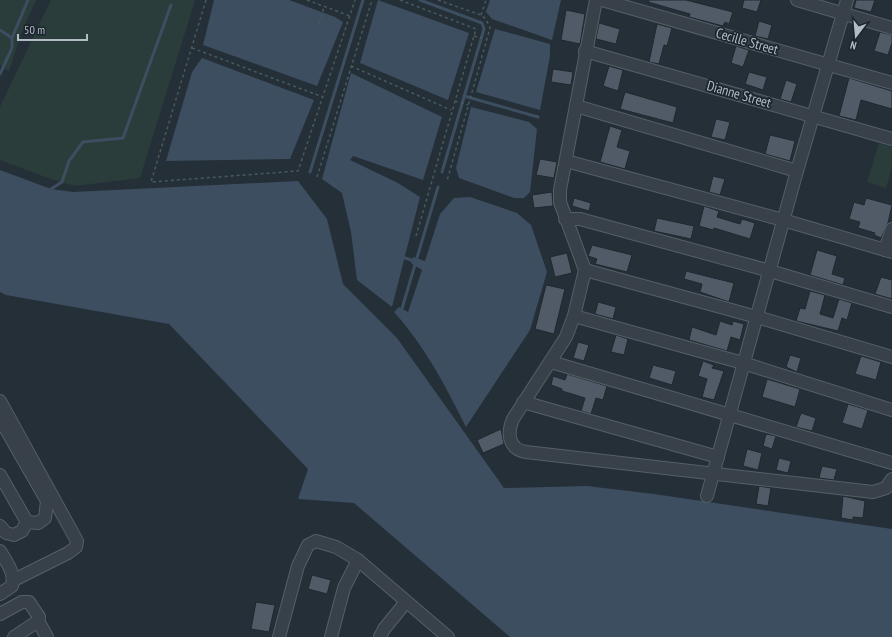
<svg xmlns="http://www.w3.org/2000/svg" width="892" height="637" viewBox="0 0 892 637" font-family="'PT Sans Narrow',sans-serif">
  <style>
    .green { fill: #2a3d3b }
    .water { fill: #3c4e60 }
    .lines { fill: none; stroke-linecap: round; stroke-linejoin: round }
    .stream { stroke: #3c4e60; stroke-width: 3 }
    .building { fill: #505b67; stroke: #1f2830 }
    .minor-casing { stroke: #565f67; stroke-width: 14 }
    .path { stroke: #485a5a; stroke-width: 1.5; stroke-dasharray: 3 3; stroke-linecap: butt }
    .minor { stroke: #384149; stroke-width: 12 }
    .labels { text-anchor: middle; stroke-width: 3.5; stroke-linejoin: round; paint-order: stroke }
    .street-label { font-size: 14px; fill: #b3bcc5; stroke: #1d262e }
  </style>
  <rect width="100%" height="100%" fill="#252f38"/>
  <!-- green -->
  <g class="green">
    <polygon points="0,0 36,0 21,34 9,71 0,65"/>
    <polygon points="51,0 195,0 140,178 75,186 48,178 0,160 0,107"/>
    <polygon points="879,143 892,147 892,167 886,188 867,182"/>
  </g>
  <!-- water -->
  <g class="water">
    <polygon points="214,0 289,0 335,17 343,22 317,86 203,45"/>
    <polygon points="378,0 469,33 448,100 360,63"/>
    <polygon points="490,0 561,0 552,40 492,19 486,12"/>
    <polygon points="495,29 550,44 550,56 540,110 476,92"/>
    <polygon points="202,58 314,100 290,159 166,161 192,72"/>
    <polygon points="351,73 442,117 423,180 353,156 350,160 398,183 420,197 392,307 357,280 351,232 342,193 322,179"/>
    <polygon points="471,107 529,122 537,129 530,192 524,198 514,198 459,178 456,168"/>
    <polygon points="0,170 51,189 73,192 298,181 327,219 343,284 397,338 504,488 587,486 654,494 892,529 892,637 510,637 354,503 298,499 308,469 169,324 6,295 0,292"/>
    <path d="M470 197 517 213 531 225 547 272 530 330 466 427C445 385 426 348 394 312L399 307 408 312 422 270 411 263 413 257 425 261 440 214 454 198Z"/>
  </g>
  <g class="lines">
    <!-- stream -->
    <g class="stream">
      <polyline points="420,0 482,23 484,29 442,172"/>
      <polyline points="0,30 12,38 12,48 0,74"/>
      <polyline points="12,38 28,0"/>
      <polyline points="464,96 538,117"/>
      <polyline points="310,172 363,0"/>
      <polyline points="51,189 62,182 69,161 83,142 123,138 171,5"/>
      <polyline points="405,258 414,261"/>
      <polyline points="401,312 438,187"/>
    </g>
  </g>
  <!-- building -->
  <g class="building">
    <polygon points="649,0 686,0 733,12 729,24 725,22 723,26 689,17 690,14 648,2"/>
    <polygon points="744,0 761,0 757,12 742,8"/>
    <polygon points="856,0 875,0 871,12 854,8"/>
    <polygon points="566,10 585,14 580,44 561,40"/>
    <polygon points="759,21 772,25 768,39 755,36"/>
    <polygon points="599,23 620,29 616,44 596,39"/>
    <polygon points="657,24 672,28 667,46 664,45 659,64 649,62"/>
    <polygon points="880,32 892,35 892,43 888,55 874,51"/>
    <polygon points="736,46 749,50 743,67 731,63"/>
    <polygon points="609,66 623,70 618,91 603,86"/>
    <polygon points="553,69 573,72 571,85 551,82"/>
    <polygon points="749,72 767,77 763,90 745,84"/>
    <polygon points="849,78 892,91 892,109 861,100 856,120 839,116"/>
    <polygon points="786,80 797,84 791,102 780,99"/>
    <polygon points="625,92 677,107 673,123 620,109"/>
    <polygon points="716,119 730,122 725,140 711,137"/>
    <polygon points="610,126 622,130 617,147 630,151 625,169 600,162"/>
    <polygon points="770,135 795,141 790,161 765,154"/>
    <polygon points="540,159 557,162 554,178 536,175"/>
    <polygon points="713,176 725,179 720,195 709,192"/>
    <polygon points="552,192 553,206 534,208 532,195"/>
    <polygon points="574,198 591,203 589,211 572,206"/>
    <polygon points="866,198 892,205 888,223 881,238 874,235 875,233 858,228 860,222 849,219 854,202 864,205"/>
    <polygon points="704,206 719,211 717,217 740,224 742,219 755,223 750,239 714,228 713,230 699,226"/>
    <polygon points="657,218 694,226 691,239 654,231"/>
    <polygon points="592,245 632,255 627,272 595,264 597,259 588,256"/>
    <polygon points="817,250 837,256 832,274 845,278 843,285 810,275"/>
    <polygon points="567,253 572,273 555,277 550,257"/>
    <polygon points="686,271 734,283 729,302 700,292 702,284 684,279"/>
    <polygon points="881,277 892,280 892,299 875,294"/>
    <polygon points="546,285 565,289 554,334 535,329"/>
    <polygon points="810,291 825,295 820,314 833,318 839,299 852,303 847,320 842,318 838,331 796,321 800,308 805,309"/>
    <polygon points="598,302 616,307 613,319 595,314"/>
    <polygon points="720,321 732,325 733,321 744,324 740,340 731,337 727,351 689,340 692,327 716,335"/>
    <polygon points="616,335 628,339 624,355 611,352"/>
    <polygon points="578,342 589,345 584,361 573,358"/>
    <polygon points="790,355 801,358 797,372 786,367"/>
    <polygon points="861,356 881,362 876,380 855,374"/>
    <polygon points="703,361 714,365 712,368 724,371 714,400 702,397 707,379 698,376"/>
    <polygon points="653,365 676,371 672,385 649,378"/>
    <polygon points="567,374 607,386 603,400 596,398 591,414 581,411 585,398 562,391 562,389 551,385 553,376 565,380"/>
    <polygon points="767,379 800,389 795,407 762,397"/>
    <polygon points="848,404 868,410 862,429 842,423"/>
    <polygon points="801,413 816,418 812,431 796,427"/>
    <polygon points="501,429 504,444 483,453 477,440"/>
    <polygon points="766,434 776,436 772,449 763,446"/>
    <polygon points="747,449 762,453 758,470 743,466"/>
    <polygon points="779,458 791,461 788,473 776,470"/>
    <polygon points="822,466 837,469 834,480 819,478"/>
    <polygon points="759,486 771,488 768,506 756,504"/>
    <polygon points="843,496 865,501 863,518 853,517 853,520 841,518"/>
    <polygon points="312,575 331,580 327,594 308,589"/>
    <polygon points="256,602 275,605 269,632 251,629"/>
  </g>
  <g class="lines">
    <defs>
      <g id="minor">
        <path d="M596 0 560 190V202L585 270 574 316 566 337 513 419C507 433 508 449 526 452L873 492 886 488 892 479"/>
        <polyline points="602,0 892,83"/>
        <polyline points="797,0 892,28"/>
        <polyline points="585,51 892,139"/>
        <polyline points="576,106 797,171"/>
        <polyline points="566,161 783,220 892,252"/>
        <polyline points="565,219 580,219 770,271 892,307"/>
        <polyline points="885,250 892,229"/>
        <polyline points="585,270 757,317 892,357"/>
        <polyline points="574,316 743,363 892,410"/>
        <polyline points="551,362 892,463"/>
        <polyline points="0,401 77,541 76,547 68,553 14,580"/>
        <polyline points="523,402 718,457"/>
        <polyline points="0,419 47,501 45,518 38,523 27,522"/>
        <polyline points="0,475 27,522"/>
        <polyline points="707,496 797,171 847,0"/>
        <polyline points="0,526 6,533 14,535 22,531 27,522"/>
        <path d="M0 551C7 563 15 572 12 586L0 594"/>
        <polyline points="0,614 22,602 29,602 39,617 38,621 14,637"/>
        <polyline points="38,621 47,637"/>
        <polyline points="279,637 298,566 308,545 316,541 336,547 358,560 448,637"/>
        <polyline points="331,637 344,588 358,560"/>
        <polyline points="380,637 384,629 406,602"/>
      </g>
    </defs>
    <!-- minor casing -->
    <use href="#minor" class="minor-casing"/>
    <!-- path -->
    <g class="path">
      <polyline points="206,0 151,182 298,171 355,0"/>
      <polyline points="307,0 350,16"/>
      <polyline points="400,0 476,29 416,236"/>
      <polyline points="438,0 481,15 486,19 490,28 447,181"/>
      <polyline points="481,15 486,0"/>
      <polyline points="319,23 324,7"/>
      <polyline points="474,36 487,39"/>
      <polyline points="192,48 323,97"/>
      <polyline points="351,66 451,110"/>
      <polyline points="455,101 468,105"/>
      <polyline points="317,177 372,0"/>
    </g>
    <!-- minor -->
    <use href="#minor" class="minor"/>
  </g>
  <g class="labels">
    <!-- street labels -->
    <g class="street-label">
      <text transform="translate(747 41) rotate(16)" y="5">Cecille Street</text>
      <text transform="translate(739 94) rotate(16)" y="5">Dianne Street</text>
    </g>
  </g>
  <!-- north arrow -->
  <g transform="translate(856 36) rotate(196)" stroke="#1d262e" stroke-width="3" paint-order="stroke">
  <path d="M0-3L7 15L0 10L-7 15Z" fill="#b3bcc5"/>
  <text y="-6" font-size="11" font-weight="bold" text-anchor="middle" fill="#b3bcc5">N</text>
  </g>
  <!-- scale -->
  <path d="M18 34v6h69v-6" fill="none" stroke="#b3bcc5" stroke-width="2"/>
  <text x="24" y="34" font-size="12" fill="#b3bcc5" stroke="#1d262e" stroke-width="3" paint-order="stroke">50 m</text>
</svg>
